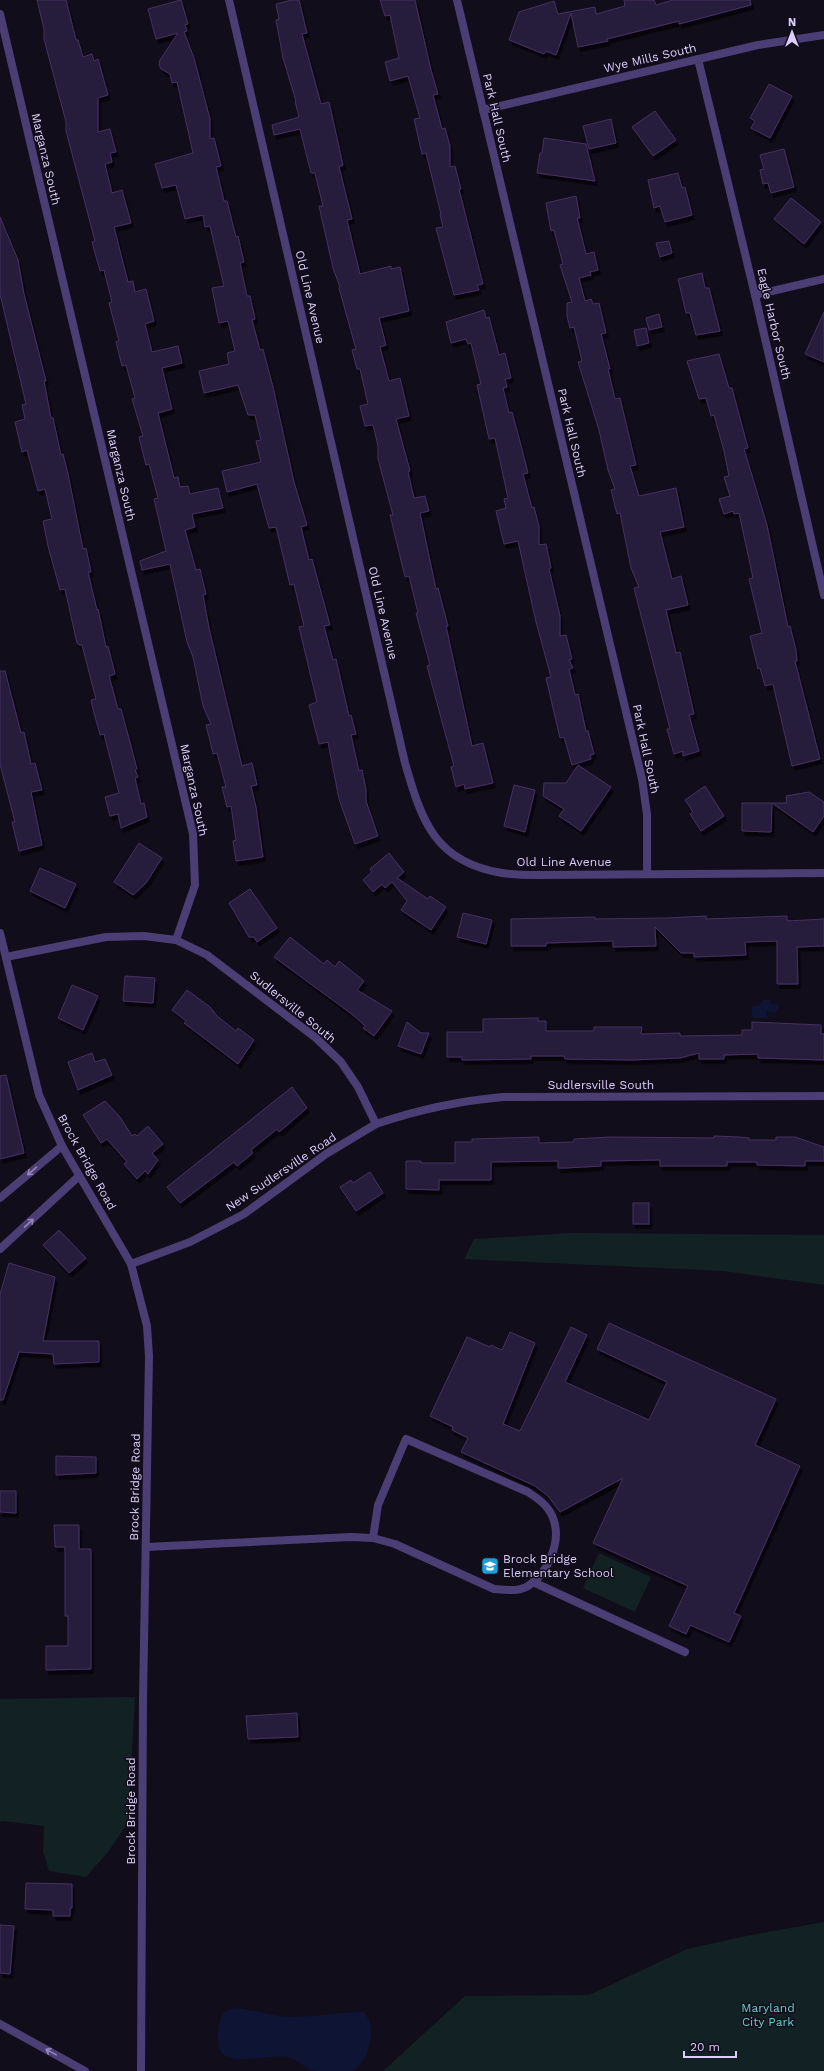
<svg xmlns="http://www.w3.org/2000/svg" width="824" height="2071" viewBox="0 0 824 2071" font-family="'Work Sans',sans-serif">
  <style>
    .green { fill: #112124 }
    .water { fill: #0e1434 }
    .building { fill: #281c3a; stroke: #443163; filter: url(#shadow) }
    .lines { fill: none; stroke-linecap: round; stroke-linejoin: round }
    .service { stroke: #4b3e75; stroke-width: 8 }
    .minor { stroke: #4b3e75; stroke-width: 8 }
    .tertiary { stroke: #4b3e75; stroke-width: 8 }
    .oneway { stroke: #9386b7 }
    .labels { text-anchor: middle; stroke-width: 3; stroke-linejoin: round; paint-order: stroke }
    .street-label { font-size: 12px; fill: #dbcef9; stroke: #120d1b }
    .poi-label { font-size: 12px; fill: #dbcef9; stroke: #120d1b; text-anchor: start }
    .park-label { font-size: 12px; fill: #64cfc9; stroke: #120d1b }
  </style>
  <defs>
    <filter id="shadow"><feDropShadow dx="2.5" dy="4.5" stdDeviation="0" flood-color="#0009"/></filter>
  </defs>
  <rect width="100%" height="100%" fill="#120d1b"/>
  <!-- green -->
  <g class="green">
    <polygon points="571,1233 824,1235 824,1285 723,1271 464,1259 474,1239"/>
    <polygon points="599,1553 651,1577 635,1612 583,1588"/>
    <polygon points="135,1697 128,1823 108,1852 86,1877 49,1871 43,1851 44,1826 3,1821 0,1822 0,1699"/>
    <polygon points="824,1922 824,2071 383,2071 465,1996 589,1995 687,1949 751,1935"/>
  </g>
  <!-- water -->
  <g class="water">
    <polygon points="763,1000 770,1000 771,1004 778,1005 779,1007 775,1013 766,1011 768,1018 753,1018 751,1009 754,1006 758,1006"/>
    <path d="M233 2008C252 2009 271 2016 290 2017 315 2017 339 2012 364 2012 366 2016 369 2019 370 2023 375 2035 366 2067 352 2071 345 2071 324 2071 315 2071 306 2070 298 2059 289 2057 268 2053 220 2071 218 2043 217 2032 219 2023 223 2013Z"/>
  </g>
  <!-- building -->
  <g class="building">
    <polygon points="37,0 66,0 76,40 78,40 83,57 92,54 94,61 98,59 108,95 98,98 98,132 110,129 116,152 110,153 112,162 105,164 112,193 122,190 131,223 114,227 128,282 133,281 135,292 146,289 154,321 145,324 152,352 178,346 182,363 162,368 172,409 158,413 174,478 178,477 180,487 188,486 190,494 218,488 223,508 192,514 195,527 185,530 196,570 200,569 206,594 203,595 209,628 242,766 252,763 257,785 251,786 256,807 263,857 236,861 233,841 236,840 231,806 227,807 222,787 226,787 217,753 213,754 211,745 206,725 211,724 203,706 193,657 187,642 170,564 142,570 140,561 166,551 154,499 158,498 149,464 146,465 139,437 143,436 132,399 135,398 126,365 122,366 116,342 119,341 109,303 112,302 104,270 100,271 92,242 95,241 66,131 66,122 44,39 44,29"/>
    <polygon points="181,0 188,24 185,25 187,31 184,32 194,58 210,119 210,139 214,138 221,166 216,167 224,201 227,201 236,237 238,236 244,262 240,263 247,296 250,296 255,319 252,320 260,350 263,349 273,387 294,482 307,525 301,527 309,560 312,559 330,625 324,626 333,660 336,659 349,716 351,715 356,734 351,735 359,771 362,770 366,789 366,801 378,836 355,844 339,799 328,742 319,744 309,705 317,702 299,627 304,626 294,584 290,585 276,527 269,528 257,484 227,492 222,471 261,462 256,441 261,440 255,415 248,415 238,385 204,393 199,371 229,364 227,353 235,351 228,321 219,323 212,288 224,286 210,226 205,227 203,215 185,219 176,185 162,188 155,164 193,153 177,82 172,83 170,74 161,69 159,65 160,60 178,33 156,39 148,9"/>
    <polygon points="292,0 299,0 307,33 302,34 321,104 329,102 343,165 339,167 352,219 347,220 360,274 391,266 391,269 400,267 409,311 379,318 386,345 380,347 389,381 400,378 409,416 396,419 410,471 408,472 414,498 425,496 429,511 420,513 436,589 438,588 448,626 446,626 472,746 483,743 493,783 465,789 464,784 456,787 451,767 454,766 427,666 430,665 416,613 418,613 409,576 405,577 390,515 393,515 378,459 378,446 373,425 365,426 360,406 368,404 360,369 357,369 352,350 356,349 339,288 340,287 333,268 319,206 323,206 315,173 311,173 300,129 274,135 272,125 299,117 295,101 296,101 283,58 276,20 279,19 276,4"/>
    <polygon points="380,0 415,0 431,70 438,94 433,95 442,129 445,128 450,146 450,167 455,166 461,189 459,189 483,284 477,285 479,290 454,295 436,228 443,227 440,214 441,214 426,153 422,154 414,119 420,118 408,76 390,81 385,62 399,58 390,15 385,16"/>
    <polygon points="624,0 654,0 656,5 673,0 750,0 751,5 679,24 679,21 607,39 608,41 578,47 571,13 556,55 546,51 544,54 509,40 519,12 554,1 558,14 595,7 596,14 625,6"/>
    <polygon points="769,84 792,96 770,138 751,128 755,121 750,118"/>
    <polygon points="655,111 676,140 653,156 632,127"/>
    <polygon points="611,119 616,143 589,149 583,126"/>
    <polygon points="544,138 586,144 595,181 537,173 540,153 542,153"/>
    <polygon points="784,149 794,187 771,193 768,183 763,184 760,170 764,169 760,155"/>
    <polygon points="678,173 682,188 685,187 692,215 665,222 660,206 654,208 648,180"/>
    <polygon points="576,196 580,218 577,218 586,254 594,252 598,270 590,272 591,275 579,278 585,301 591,299 593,304 599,303 606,333 601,334 610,369 608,369 615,399 620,398 636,465 630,466 639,496 676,488 684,527 660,532 672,579 681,576 688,605 666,610 676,653 680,652 694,714 689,715 699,751 683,756 683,751 674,754 667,729 670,729 634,588 639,587 631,568 620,513 617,514 611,490 615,489 608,470 599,430 578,362 582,361 574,327 570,328 567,316 567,303 572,302 560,265 563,264 554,230 551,231 546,203"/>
    <polygon points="791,198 821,222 804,244 774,219"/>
    <polygon points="0,217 18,260 24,294 46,381 44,381 51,418 53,418 61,455 63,454 68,474 83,549 86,548 91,572 88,572 97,610 98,609 106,647 108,646 115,674 109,676 118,709 121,709 131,746 137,769 135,770 138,777 135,778 141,804 144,803 147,817 121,828 118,814 110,816 105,797 119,793 104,734 100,735 93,709 91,700 96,699 82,645 79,645 77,643 65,589 60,590 48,546 43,521 52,519 45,489 38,491 27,450 22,452 15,422 25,419 22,405 26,404 0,294"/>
    <polygon points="669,241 672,253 660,257 656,243"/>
    <polygon points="702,273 705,288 709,288 720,331 696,335 690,313 686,313 678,279"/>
    <polygon points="484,310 486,318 489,317 499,355 505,353 511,378 505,379 507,387 503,388 509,413 512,412 522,449 528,473 523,474 532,508 534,507 539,526 539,545 546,544 551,568 549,569 560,616 560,636 566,635 572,659 569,660 573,668 569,669 575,695 578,694 586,731 588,731 594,754 590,755 591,759 572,765 564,737 560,738 546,678 551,677 536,622 518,541 504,544 496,511 506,508 504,499 508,498 495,438 489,439 477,385 481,384 471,343 468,344 466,339 451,343 446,322"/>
    <polygon points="824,312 824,362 805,354"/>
    <polygon points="659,314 662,327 649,330 646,318"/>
    <polygon points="646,328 649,343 637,346 634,330"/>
    <polygon points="719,354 729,388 732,388 748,448 744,449 767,525 788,627 790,626 796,650 797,661 795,661 820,759 792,766 773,684 765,686 760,668 758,669 750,636 762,633 749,579 753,578 739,513 734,514 733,511 724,514 719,499 730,496 724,477 729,476 724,451 714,415 711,416 706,398 699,399 687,361"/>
    <polygon points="0,671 5,671 21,733 24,732 31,764 35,763 42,790 31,792 42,845 19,851 12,822 15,822 0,764"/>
    <polygon points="578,765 611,787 581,831 559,816 564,809 543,796 544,783 566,783"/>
    <polygon points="514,785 535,790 525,832 504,826"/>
    <polygon points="705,786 724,816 701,831 690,814 693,812 685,800"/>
    <polygon points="809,792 824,802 824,816 813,832 772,803 787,803 786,796"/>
    <polygon points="742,803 772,803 771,832 742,831"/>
    <polygon points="139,843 162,858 146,883 133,895 114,882"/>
    <polygon points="389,853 404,872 397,878 428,899 430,896 446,907 431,930 401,910 407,901 392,882 385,888 382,884 373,892 363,880 372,872 370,869"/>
    <polygon points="40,868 76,884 65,908 30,891"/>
    <polygon points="250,889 277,928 257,942 254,937 249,937 229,903"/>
    <polygon points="463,913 492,920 486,944 457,937"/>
    <polygon points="706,916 706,919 787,916 787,921 824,919 824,946 797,947 798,984 777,984 777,941 745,942 746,955 694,957 694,953 681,953 655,927 656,946 613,947 613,941 546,943 546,946 511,946 511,919 595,917 595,919 667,918"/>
    <polygon points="290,937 324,964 327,960 335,967 339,961 364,981 357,990 392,1011 374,1036 363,1028 365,1026 353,1015 274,957"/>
    <polygon points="125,976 155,978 153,1003 123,1001"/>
    <polygon points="72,985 98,996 83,1030 58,1018"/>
    <polygon points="187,990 210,1007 217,1016 236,1031 238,1028 254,1040 238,1064 184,1023 186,1021 172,1010"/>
    <polygon points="538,1018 538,1021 546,1021 546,1031 594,1031 594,1027 642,1027 641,1034 680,1033 680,1036 742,1035 742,1030 752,1030 752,1022 821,1025 821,1034 824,1034 824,1060 758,1058 758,1054 724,1055 724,1059 699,1059 699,1053 680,1058 632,1060 565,1059 564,1056 531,1056 531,1059 462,1060 462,1057 447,1057 447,1032 483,1032 483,1019"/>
    <polygon points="407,1022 421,1033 429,1033 421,1054 398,1046"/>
    <polygon points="92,1053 95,1062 105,1059 112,1075 78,1090 68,1062"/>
    <polygon points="6,1075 24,1153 0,1159 0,1076"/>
    <polygon points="292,1087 307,1108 279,1132 277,1129 251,1150 253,1153 237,1166 234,1162 180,1203 167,1187"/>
    <polygon points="105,1101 120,1117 132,1136 135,1134 137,1136 148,1126 163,1144 152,1153 158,1160 148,1174 145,1171 137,1179 124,1164 127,1162 107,1139 101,1143 83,1115"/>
    <polygon points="714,1136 739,1137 749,1138 749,1140 776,1140 776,1137 795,1137 824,1147 824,1161 805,1161 805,1166 757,1165 757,1162 727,1162 727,1166 660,1166 660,1160 601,1161 601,1166 565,1168 558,1168 558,1161 491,1162 491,1180 439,1180 439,1190 406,1189 406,1161 421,1161 421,1163 455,1163 455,1142 472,1142 472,1139 539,1137 539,1143 574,1142 574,1139 610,1137 714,1138"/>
    <polygon points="370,1172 383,1193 356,1211 340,1187 351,1180 353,1183"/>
    <rect x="633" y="1203" width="16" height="21"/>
    <polygon points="59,1230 86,1258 69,1273 43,1245"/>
    <polygon points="9,1263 55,1277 43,1341 99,1341 99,1362 54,1364 53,1354 19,1352 3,1400 0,1400 0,1294"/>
    <polygon points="609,1323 776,1399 755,1445 800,1466 734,1613 741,1616 729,1642 690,1625 686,1634 669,1626 688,1586 593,1543 623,1478 560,1512 548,1496 535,1486 461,1452 468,1438 452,1430 453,1427 430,1416 467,1337 490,1347 491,1345 502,1350 510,1332 535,1343 503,1424 520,1431 571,1327 587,1335 565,1382 649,1420 667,1382 597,1349"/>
    <polygon points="56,1456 96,1457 96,1473 56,1475"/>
    <polygon points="0,1491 16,1491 16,1513 0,1512"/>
    <polygon points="54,1525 79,1525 79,1549 91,1549 91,1669 46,1670 46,1646 68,1646 68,1616 65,1616 65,1547 55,1547"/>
    <polygon points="297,1713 298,1737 248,1739 246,1716"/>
    <polygon points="26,1883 72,1884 72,1908 70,1908 70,1916 53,1916 53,1910 25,1909"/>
    <polygon points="0,1925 14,1926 10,1974 0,1973"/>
  </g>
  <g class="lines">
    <!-- service -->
    <g class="service">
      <path d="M146 1547 351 1537 373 1538 395 1544 494 1589C505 1590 518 1592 528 1586 547 1575 561 1543 554 1521 550 1507 540 1500 528 1492L406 1439 378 1505 373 1538"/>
      <polyline points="533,1582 685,1652"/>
      <polyline points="0,2024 85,2071"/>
    </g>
    <!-- minor -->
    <g class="minor">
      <path d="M229 0 405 763C422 822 435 862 502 873 514 875 527 875 539 875L824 873"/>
      <polyline points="457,0 642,779 647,814 647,874"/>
      <polyline points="0,14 193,834 195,885 176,940"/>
      <polyline points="698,59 755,295 824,595"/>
      <polyline points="483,110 758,45 824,35"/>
      <polyline points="755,295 824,279"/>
      <path d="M6 957 106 937 144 936 176 940 207 955 316 1038 341 1062 358 1087 376 1124C420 1109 457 1101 503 1097L824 1096"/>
      <polyline points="0,1198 62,1146"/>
      <polyline points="0,1249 79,1176"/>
      <polyline points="131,1264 190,1242 244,1214 326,1154 376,1124"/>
    </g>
    <!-- tertiary -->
    <polyline class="tertiary" points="0,933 39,1095 62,1146 131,1264 147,1326 149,1356 143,1699 141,2071"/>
  </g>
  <!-- one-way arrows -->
  <defs><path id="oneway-shaft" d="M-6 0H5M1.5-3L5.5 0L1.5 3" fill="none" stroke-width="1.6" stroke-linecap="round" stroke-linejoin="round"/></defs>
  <g class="oneway">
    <use href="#oneway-shaft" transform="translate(32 1171) rotate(139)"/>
    <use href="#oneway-shaft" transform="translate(29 1223) rotate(-43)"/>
    <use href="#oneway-shaft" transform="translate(51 2052) rotate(-151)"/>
  </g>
  <!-- icons -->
  <defs>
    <symbol id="school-square" viewBox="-11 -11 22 22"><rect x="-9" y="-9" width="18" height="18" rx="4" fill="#1ba0d7" stroke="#120d1b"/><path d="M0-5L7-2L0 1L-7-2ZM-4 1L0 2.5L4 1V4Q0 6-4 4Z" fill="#fff"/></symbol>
  </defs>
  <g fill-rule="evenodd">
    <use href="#school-square" x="480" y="1556" width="20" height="20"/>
  </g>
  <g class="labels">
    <!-- street labels -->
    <g class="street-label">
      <text transform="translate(650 58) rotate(-13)" y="4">Wye Mills South</text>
      <text transform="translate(497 118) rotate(77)" y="4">Park Hall South</text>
      <text transform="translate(46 159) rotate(77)" y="4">Marganza South</text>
      <text transform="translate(310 297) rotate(77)" y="4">Old Line Avenue</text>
      <text transform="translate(774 324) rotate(77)" y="4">Eagle Harbor South</text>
      <text transform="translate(572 433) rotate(77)" y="4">Park Hall South</text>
      <text transform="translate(121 475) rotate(77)" y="4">Marganza South</text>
      <text transform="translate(383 613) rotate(77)" y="4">Old Line Avenue</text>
      <text transform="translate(646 749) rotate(78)" y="4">Park Hall South</text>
      <text transform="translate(194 790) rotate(78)" y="4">Marganza South</text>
      <text x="564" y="866">Old Line Avenue</text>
      <text transform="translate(293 1007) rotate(39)" y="4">Sudlersville South</text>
      <text x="601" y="1089">Sudlersville South</text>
      <text transform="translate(87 1162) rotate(61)" y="4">Brock Bridge Road</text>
      <text transform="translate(281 1172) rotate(-34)" y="4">New Sudlersville Road</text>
      <text transform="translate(135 1487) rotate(-89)" y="4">Brock Bridge Road</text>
      <text transform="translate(131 1811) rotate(-90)" y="4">Brock Bridge Road</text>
    </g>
    <!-- poi labels -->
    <g class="poi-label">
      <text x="503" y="1563">Brock Bridge<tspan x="503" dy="14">Elementary School</tspan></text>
    </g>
    <!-- park labels -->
    <g class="park-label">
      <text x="768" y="2012">Maryland<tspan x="768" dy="14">City Park</tspan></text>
    </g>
  </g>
  <!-- north arrow -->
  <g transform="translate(792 32)" stroke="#120d1b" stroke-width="3" paint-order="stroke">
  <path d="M0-3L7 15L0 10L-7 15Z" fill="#dbcef9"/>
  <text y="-6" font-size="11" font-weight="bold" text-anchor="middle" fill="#dbcef9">N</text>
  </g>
  <!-- scale -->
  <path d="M684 2051v6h52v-6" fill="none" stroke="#dbcef9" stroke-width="2"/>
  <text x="690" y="2051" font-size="12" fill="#dbcef9" stroke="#120d1b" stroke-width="3" paint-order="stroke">20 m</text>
</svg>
